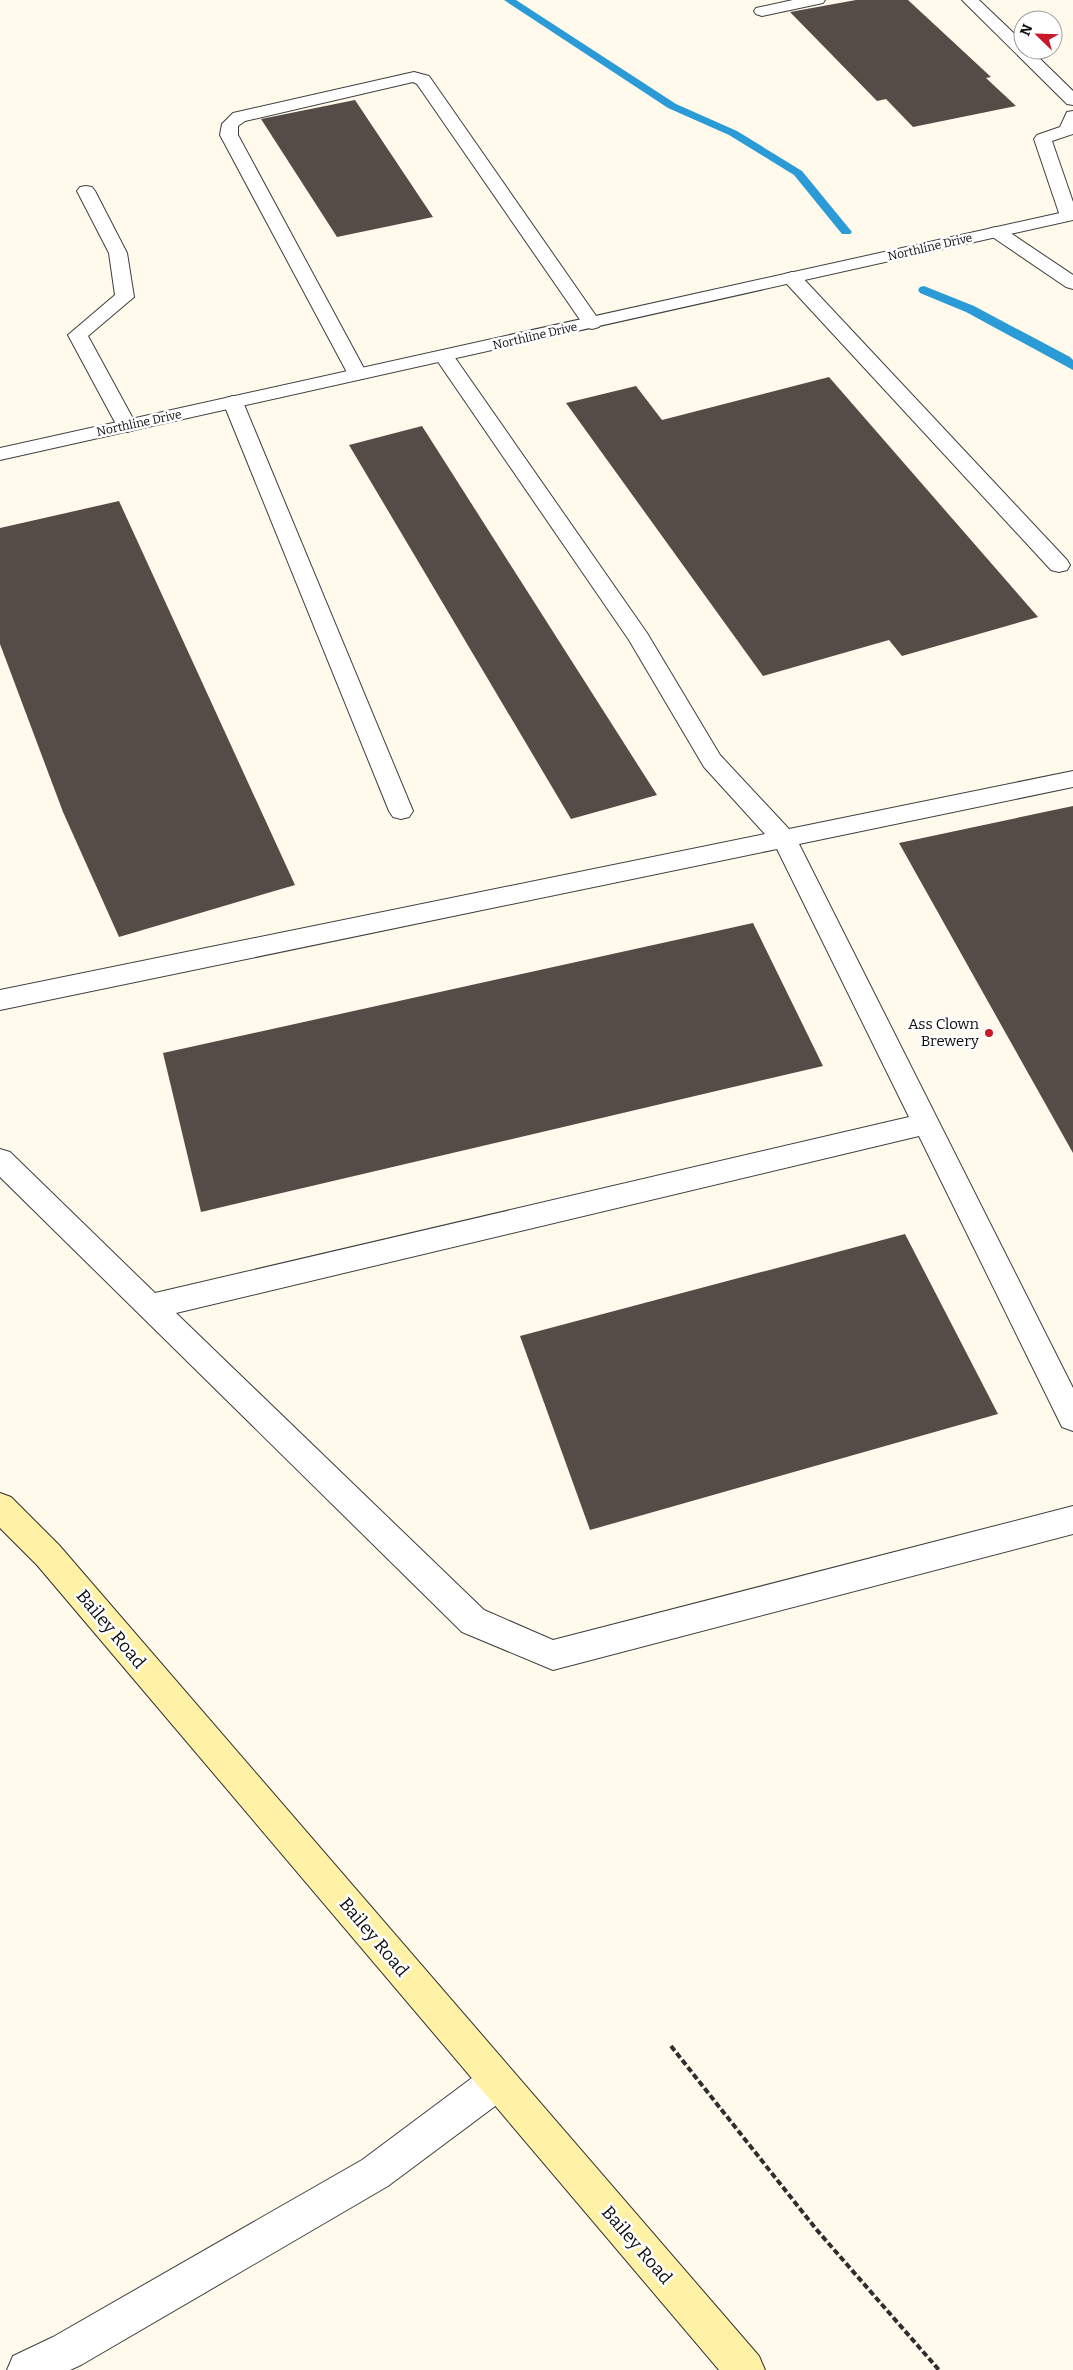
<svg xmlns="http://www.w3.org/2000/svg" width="1073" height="2370" viewBox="0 0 1073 2370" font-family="Bitter,serif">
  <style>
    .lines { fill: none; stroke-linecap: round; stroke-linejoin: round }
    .stream { fill: #2b9bd8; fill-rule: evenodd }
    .building { fill: #554c47 }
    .lane-casing { stroke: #3f3f3f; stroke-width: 2 }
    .street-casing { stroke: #3f3f3f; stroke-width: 2 }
    .secondary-casing { stroke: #2e2e2e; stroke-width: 2 }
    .path { stroke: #2e2e2e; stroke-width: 4; stroke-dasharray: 6 3; stroke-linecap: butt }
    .lane { fill: #fff; fill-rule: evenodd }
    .street { fill: #fff; fill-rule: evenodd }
    .secondary { fill: #fff1a6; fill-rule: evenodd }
    .poi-dot { fill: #c71929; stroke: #fff; stroke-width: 2 }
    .labels { text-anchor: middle; stroke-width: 5; stroke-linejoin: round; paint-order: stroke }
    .far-street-label { font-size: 12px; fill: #0c0c0c; stroke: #fff }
    .poi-label { font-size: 15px; fill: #0c0c0c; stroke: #fff; text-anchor: end }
    .near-street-label { font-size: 18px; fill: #0c0c0c; stroke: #fff }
  </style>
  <rect width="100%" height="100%" fill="#fffaeb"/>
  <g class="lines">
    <!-- stream -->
    <g class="stream">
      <polygon points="504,0 516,0 676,104 737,131 802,171 852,232 850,234 842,234 794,175 729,135 668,108"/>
      <polygon points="924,286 974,306 1070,357 1073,360 1073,370 966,312 920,293 918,290 920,287"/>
    </g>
  </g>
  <!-- building -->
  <g class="building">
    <polygon points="856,0 908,0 991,77 986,78 1016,106 913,127 886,99 877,101 790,12"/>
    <polygon points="355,100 433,217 337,237 261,119"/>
    <polygon points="829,377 1038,617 902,656 889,640 763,676 566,403 636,386 662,420"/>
    <polygon points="422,426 657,795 571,819 349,445"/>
    <polygon points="119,501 295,885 119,937 63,812 0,644 0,528"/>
    <polygon points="1073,806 1073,1153 899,843"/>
    <polygon points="753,923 823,1066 201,1212 163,1053"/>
    <polygon points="905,1234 998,1414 590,1530 520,1336"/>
  </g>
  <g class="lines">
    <defs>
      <g id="lane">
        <polygon points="793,0 825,0 823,3 762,16 756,14 754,11 756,8"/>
        <polygon points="962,0 979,0 1023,42 1023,50 1031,50 1073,91 1073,105 1067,104"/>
        <polygon points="414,72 429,76 601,323 599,327 592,329 585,327 417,84 413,82 245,121 238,126 238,135 367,374 364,378 357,380 350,378 220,135 222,124 233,113"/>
        <polygon points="1073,111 1073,134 1052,141 1073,202 1073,220 1063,220 1060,216 1034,139 1037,135 1060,127 1067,112"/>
        <polygon points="86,186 92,187 95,191 127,253 134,297 88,336 137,426 134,430 127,432 120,430 117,426 68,335 115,295 109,253 77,191 80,187"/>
        <polygon points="997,227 1003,228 1073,275 1073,289 1066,287 991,236 988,232 991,228"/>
        <polygon points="792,272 799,274 1067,560 1070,565 1067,570 1059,572 1051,570 785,282 783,278 785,274"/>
        <polygon points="444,350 451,352 647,633 720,755 789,829 1073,771 1073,787 799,844 1073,1388 1073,1431 1062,1427 919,1136 176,1313 484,1610 553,1640 1073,1506 1073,1534 553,1670 462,1632 0,1177 0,1149 10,1152 155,1293 909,1117 777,849 0,1010 0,990 765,834 704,767 629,640 434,356 437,352"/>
        <polygon points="233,396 240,398 243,402 413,811 409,817 401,819 393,817 389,811 223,402 226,398"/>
        <polygon points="497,2064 510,2069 515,2082 510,2095 388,2186 81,2365 70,2370 7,2370 13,2356 53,2337 362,2160 484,2069"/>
      </g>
      <polygon id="street" points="1069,211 1073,212 1073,220 0,460 0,448"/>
      <polygon id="secondary" points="0,1493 11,1497 59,1545 759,2356 765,2370 719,2370 37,1565 0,1528"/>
    </defs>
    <!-- lane casing -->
    <use href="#lane" class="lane-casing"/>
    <!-- street casing -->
    <use href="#street" class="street-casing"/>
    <!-- secondary casing -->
    <use href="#secondary" class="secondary-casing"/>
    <!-- path -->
    <polyline class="path" points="671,2046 816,2229 939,2370"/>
    <!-- lane -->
    <use href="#lane" class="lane"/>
    <!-- street -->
    <use href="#street" class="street"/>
    <!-- secondary -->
    <use href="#secondary" class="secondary"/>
  </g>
  <!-- markers -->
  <circle class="poi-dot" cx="989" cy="1033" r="5"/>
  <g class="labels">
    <!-- far-street labels -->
    <g class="far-street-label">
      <text transform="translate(930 247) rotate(-13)" y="4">Northline Drive</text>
      <text transform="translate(535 336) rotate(-13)" y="4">Northline Drive</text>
      <text transform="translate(139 423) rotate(-12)" y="4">Northline Drive</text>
    </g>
    <!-- poi labels -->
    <g class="poi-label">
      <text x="979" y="1029">Ass Clown<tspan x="979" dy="17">Brewery</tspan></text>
    </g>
    <!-- near-street labels -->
    <g class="near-street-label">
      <text transform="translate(111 1629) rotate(50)" y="6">Bailey Road</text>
      <text transform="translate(374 1937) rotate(50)" y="6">Bailey Road</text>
      <text transform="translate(637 2245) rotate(49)" y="6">Bailey Road</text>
    </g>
  </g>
  <!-- north arrow -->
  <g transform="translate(1038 35) rotate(293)"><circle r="24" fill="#ffffff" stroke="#9e9e9e"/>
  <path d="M0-4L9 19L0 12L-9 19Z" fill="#c71929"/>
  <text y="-8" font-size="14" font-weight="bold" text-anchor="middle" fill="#0c0c0c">N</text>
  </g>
</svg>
